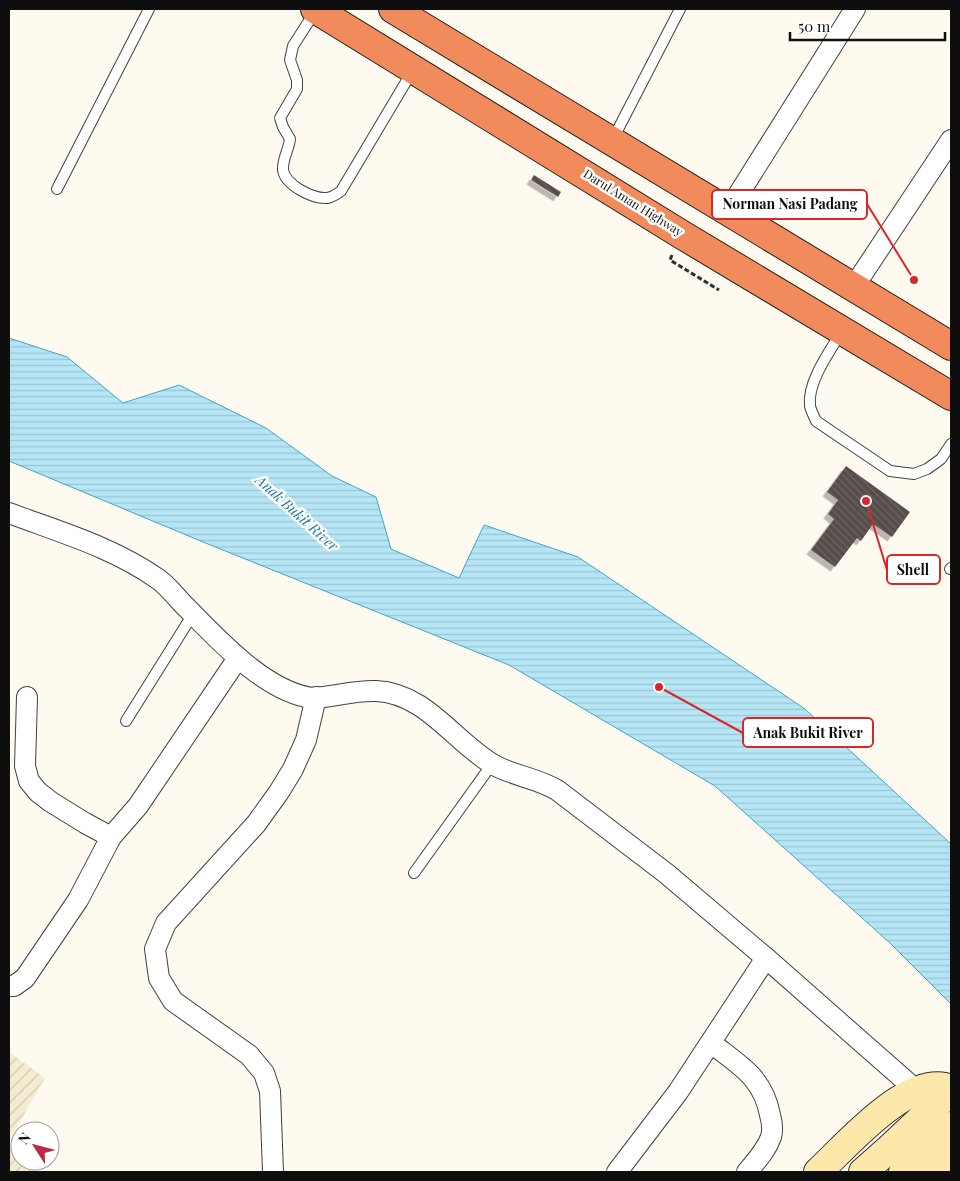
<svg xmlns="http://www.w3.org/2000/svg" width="960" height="1181" viewBox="0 0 960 1181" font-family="'Playfair Display',serif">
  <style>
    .farmland { fill: url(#farmland-furrows) }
    .water { fill: url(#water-rules); stroke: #3ea6ca }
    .building { fill: url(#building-back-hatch); filter: url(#shadow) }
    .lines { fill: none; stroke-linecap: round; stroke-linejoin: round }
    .lane-casing { stroke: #414141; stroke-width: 12 }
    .street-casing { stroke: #414141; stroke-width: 22 }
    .secondary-casing { stroke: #303030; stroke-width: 30 }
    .highway-casing { stroke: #1f1f1f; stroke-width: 30 }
    .path { stroke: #303030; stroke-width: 3; stroke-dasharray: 5 2.5; stroke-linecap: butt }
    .lane { stroke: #fff; stroke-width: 10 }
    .street { stroke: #fff; stroke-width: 20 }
    .secondary { stroke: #fde8ac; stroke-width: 28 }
    .highway { stroke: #f18b5c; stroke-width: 28 }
    .labels { text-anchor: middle; stroke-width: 5; stroke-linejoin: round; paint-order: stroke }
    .street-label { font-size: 12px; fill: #0e0e0e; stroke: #fff }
    .water-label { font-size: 14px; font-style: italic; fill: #1a779d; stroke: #fff }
    .leader { fill: none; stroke: #d62828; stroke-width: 2 }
    .callout-dot { fill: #d62828; stroke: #fff; stroke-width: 2 }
    .callout { fill: #fff; stroke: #d62828; stroke-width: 2 }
    .callout-label { font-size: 14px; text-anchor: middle; font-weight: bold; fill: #0e0e0e }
  </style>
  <defs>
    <pattern id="farmland-furrows" width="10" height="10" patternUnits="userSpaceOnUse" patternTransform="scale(1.25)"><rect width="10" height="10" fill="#f4ecd0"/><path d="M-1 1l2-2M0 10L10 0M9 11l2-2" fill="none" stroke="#d0c9b1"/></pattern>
    <pattern id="water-rules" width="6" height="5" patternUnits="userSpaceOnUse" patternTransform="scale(1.25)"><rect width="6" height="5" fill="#b6e6f5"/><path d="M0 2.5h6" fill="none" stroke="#9bc4d1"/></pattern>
    <pattern id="building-back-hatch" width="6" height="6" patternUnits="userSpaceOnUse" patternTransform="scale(1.25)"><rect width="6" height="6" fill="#574e4b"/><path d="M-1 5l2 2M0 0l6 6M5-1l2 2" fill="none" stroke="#6a6361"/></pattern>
    <filter id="shadow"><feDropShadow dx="-4.5" dy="4.5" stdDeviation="0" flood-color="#0004"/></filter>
  </defs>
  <rect width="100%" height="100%" fill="#fffaf0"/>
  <!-- farmland -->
  <g class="farmland">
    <polygon points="9,1052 45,1078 9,1140"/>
    <polygon points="9,1143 20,1154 20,1161 27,1161 38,1172 9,1172"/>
  </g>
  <!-- water -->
  <polygon class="water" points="9,338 67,357 123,403 179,385 266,428 332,476 376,497 391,549 459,578 484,525 578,557 805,709 951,844 951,1004 891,944 715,786 509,665 203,542 9,461"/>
  <!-- building -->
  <g class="building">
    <polygon points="534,175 561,192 558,197 531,180"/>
    <polygon points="846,466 910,512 892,537 873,524 861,541 857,538 835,567 811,550 834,519 828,514 838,500 827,492"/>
  </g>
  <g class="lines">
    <defs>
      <g id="lane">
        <path d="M316 10 293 46 290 60 297 80V89L280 118 283 127 290 139C289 149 282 160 283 170 285 185 313 199 327 198 333 197 337 194 341 191L413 70"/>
        <polyline points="613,139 680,9"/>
        <polyline points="57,189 149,9"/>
        <path d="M842 331C830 351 807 382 810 406 811 411 814 416 816 421L890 471 914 474 927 469 941 459 951 444"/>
        <polyline points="950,569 951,568"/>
        <polyline points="126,721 193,614"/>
        <polyline points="414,873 492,764"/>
      </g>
      <g id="street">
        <polyline points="728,211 855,9"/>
        <polyline points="853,288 951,140"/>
        <path d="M9 513C59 532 113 547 158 579 168 586 176 597 185 606 218 639 264 691 312 698 333 697 355 690 376 691 426 693 454 742 494 765 514 776 537 778 557 790L667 874 766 958 916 1090"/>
        <polyline points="27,697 25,766 29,781 38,792 51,802 85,823 111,837 138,806 238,658"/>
        <polyline points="9,986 14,986 25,978 78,900 111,837"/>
        <path d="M711 1043C739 1065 763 1077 770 1115 772 1122 773 1130 771 1137 766 1151 756 1161 747 1172"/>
        <polyline points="273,1172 270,1091 264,1073 249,1055 173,1001 159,978 155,949 166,923 256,824 279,792 293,769 306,740 316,697"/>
        <polyline points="617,1172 678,1092 766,958"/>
      </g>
      <g id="secondary">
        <path d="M818 1172C846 1146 910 1071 951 1089"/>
        <polyline points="863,1172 889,1149 951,1091"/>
        <polyline points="903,1172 951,1126"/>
        <polyline points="935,1172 951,1159"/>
      </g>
      <g id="highway">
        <polyline points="315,9 684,236 951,396"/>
        <polyline points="393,9 951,346"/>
      </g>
    </defs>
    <!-- lane casing -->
    <use href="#lane" class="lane-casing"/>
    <!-- street casing -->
    <use href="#street" class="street-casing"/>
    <!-- secondary casing -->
    <use href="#secondary" class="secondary-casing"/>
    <!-- highway casing -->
    <use href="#highway" class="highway-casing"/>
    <!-- path -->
    <polyline class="path" points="672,255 670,260 719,290"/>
    <!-- lane -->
    <use href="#lane" class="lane"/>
    <!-- street -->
    <use href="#street" class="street"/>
    <!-- secondary -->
    <use href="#secondary" class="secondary"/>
    <!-- highway -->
    <use href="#highway" class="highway"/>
  </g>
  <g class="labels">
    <!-- street labels -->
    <g class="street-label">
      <text transform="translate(633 203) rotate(32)" y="4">Darul Aman Highway</text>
    </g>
    <!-- water labels -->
    <g class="water-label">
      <text transform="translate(297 513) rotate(42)" y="5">Anak Bukit River</text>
    </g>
  </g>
  <!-- callouts -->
  <path class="leader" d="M914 280L867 204M866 501L887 570M659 687L743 733"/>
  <g class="callout-dot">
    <circle cx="914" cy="280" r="5"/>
    <circle cx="866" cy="501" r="5"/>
    <circle cx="659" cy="687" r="5"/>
  </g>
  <g class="callout">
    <rect x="712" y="190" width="155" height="29" rx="5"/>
    <rect x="887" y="555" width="53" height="29" rx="5"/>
    <rect x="743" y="718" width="130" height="29" rx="5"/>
  </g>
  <g class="callout-label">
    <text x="790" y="209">Norman Nasi Padang</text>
    <text x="913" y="575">Shell</text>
    <text x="808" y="738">Anak Bukit River</text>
  </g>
  <!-- border -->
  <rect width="960" height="1181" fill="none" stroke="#0e0e0e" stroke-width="20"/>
  <!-- north arrow -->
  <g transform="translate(35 1146) rotate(306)"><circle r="24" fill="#ffffff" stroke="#9f9f9f"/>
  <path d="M0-4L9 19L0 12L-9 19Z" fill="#bb2945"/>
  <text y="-8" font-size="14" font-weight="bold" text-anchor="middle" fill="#0e0e0e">N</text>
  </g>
  <!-- scale -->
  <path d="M790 32v8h155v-8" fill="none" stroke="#0e0e0e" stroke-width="2.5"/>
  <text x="798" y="32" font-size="15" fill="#0e0e0e" stroke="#ffffff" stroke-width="4" paint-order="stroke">50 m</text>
</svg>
